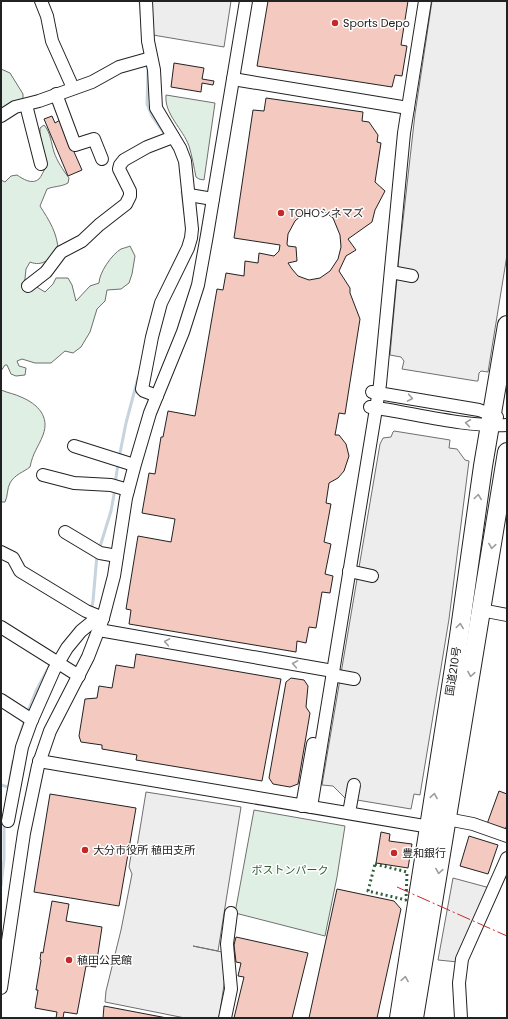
<svg xmlns="http://www.w3.org/2000/svg" width="508" height="1019" viewBox="0 0 508 1019" font-family="Poppins,'Noto Sans JP',sans-serif">
  <style>
    .green { fill: #e0efe3; stroke: #6f6f6f }
    .parking { fill: #ededed; stroke: #6f6f6f }
    .lines { fill: none; stroke-linecap: round; stroke-linejoin: round }
    .stream { stroke: #c7d3dd; stroke-width: 3 }
    .building { fill: #f3c9c0; stroke: #222; fill-rule: evenodd }
    .minor-casing { stroke: #222; stroke-width: 14 }
    .highway-casing { stroke: #222; stroke-width: 20 }
    .minor { stroke: #fff; stroke-width: 12 }
    .highway { stroke: #fff; stroke-width: 18 }
    .hedge { stroke: #2f5e38; stroke-width: 3; stroke-dasharray: 2 3; stroke-linecap: butt }
    .power { stroke: #c62828; stroke-width: 1; stroke-dasharray: 14 3 2 3; stroke-linecap: butt }
    .oneway { stroke: #9c9c9c }
    .poi-dot { fill: #c62828; stroke: #fff; stroke-width: 1.5 }
    .labels { text-anchor: middle; stroke-width: 3; stroke-linejoin: round; paint-order: stroke }
    .poi-label { font-size: 11px; fill: #222; stroke: #fff; text-anchor: start }
    .street-label { font-size: 11px; fill: #222; stroke: #fff }
    .park-label { font-size: 11px; fill: #2f5e38; stroke: #fff }
  </style>
  <rect width="100%" height="100%" fill="#fff"/>
  <!-- green -->
  <g class="green">
    <polygon points="1,69 10,73 23,94 23,101 1,114"/>
    <path d="M166 95 215 103 204 180 199 179 196 177C194 167 192 156 189 146 183 129 164 114 166 95Z"/>
    <path d="M44 125C51 133 51 143 54 152 57 161 63 170 69 178L68 183C61 187 54 186 47 189L40 206C49 220 58 234 58 251 50 259 42 267 30 262L26 269 24 288 35 286 45 292 53 284 56 278H68L72 285 76 301 90 286 99 283C99 273 112 254 121 249 124 248 128 247 130 246L135 256 132 274 129 283 121 289 107 290 105 301 97 309 90 332 81 347 73 353 65 351 51 363H35L22 359 17 361 19 366 26 368 25 375 16 376 11 374 7 365H5L1 371V180L5 182 11 176 17 175C23 179 32 185 39 179 42 176 43 171 46 167L40 134V128Z"/>
    <path d="M1 390C8 393 15 394 21 397 38 404 50 417 43 435 38 448 33 452 30 467 24 472 15 474 10 483 7 488 8 496 5 502H1Z"/>
    <polygon points="254,810 345,826 337,877 325,936 235,913"/>
  </g>
  <!-- parking -->
  <g class="parking">
    <polygon points="150,1 231,1 224,47 153,35"/>
    <polygon points="432,1 507,1 507,255 488,372 481,371 479,373 478,381 476,381 402,369 404,361 401,357 390,355 399,256 415,114"/>
    <polygon points="394,431 450,440 449,448 457,449 465,460 469,461 449,619 420,795 414,794 411,809 345,798 333,786 322,785 380,444 383,438 391,437 393,432"/>
    <polygon points="146,792 241,807 218,951 193,946 222,952 225,978 219,1018 185,1018 105,1002 106,991 121,930 132,874 129,867 132,849 137,847"/>
    <polygon points="453,878 490,888 458,962 438,960"/>
  </g>
  <g class="lines">
    <!-- stream -->
    <g class="stream">
      <polyline points="140,1 141,14"/>
      <polyline points="148,71 147,104 152,116 166,136"/>
      <polyline points="182,192 185,214"/>
      <polyline points="119,458 126,423 138,378"/>
      <polyline points="115,484 118,464"/>
      <polyline points="99,550 111,511 115,489"/>
      <polyline points="91,611 93,601 97,555"/>
      <polyline points="27,714 36,691 51,663"/>
      <polyline points="18,742 25,719"/>
      <polyline points="1,785 8,787"/>
      <polyline points="8,791 13,761"/>
      <polyline points="1,886 4,859 4,823"/>
    </g>
  </g>
  <!-- building -->
  <g class="building">
    <polygon points="268,1 408,1 401,45 407,46 402,76 395,75 392,87 257,66"/>
    <polygon points="174,63 204,68 202,79 214,81 213,85 202,83 201,92 171,87"/>
    <path d="M266 98 363 112 362 121 369 122 378 135 377 142 381 143 375 182 385 191 375 210 372 222 348 239 356 250 346 256 339 271 350 288V293L360 319 345 414 339 413 335 435H339L346 444 349 456 344 471 338 478 329 483 326 503 331 504 324 542 331 544 325 574 333 576 330 593 322 592 316 628 309 627 306 643 297 641 296 652 129 624 131 610 126 609 138 536 171 542 175 519 142 513 149 473 155 474 161 437H163L168 411 195 416 217 289 223 290 226 273 244 276 245 261 258 263 259 253 274 256 279 251 280 245 234 238 253 110 264 111ZM312 210 324 211 333 218 340 235 341 247 338 259 330 271 320 278 309 280 298 276 292 269 288 263 297 261 296 247 288 246 287 244 288 234 295 221 303 214Z"/>
    <polygon points="52,116 55,123 60,120 82,170 68,176 44,119"/>
    <polygon points="136,654 281,679 262,781 136,760 137,755 102,749 102,745 81,742 79,736 85,699 97,698 99,686 112,688 116,665 134,668"/>
    <polygon points="291,678 304,680 308,686 306,707 310,713 298,784 290,787 273,784 269,778 286,682"/>
    <polygon points="499,791 507,794 507,825 505,830 487,824"/>
    <polygon points="50,794 136,808 119,906 34,892"/>
    <polygon points="381,832 390,834 389,841 412,844 408,868 376,863"/>
    <polygon points="469,836 498,845 488,874 460,866"/>
    <polygon points="337,889 394,901 401,909 377,1018 309,1018"/>
    <polygon points="52,901 69,904 66,921 102,927 96,967 86,966 77,1014 64,1012 63,1018 56,1018 57,1012 35,1008 38,990 36,990 41,960 40,959 41,952 43,953"/>
    <polygon points="236,937 308,953 292,1018 293,1018 234,1018 244,977 238,976 241,963 236,962 234,945"/>
    <polygon points="104,1006 167,1018 103,1018"/>
  </g>
  <g class="lines">
    <defs>
      <g id="minor">
        <polyline points="41,1 47,16 52,41 73,88"/>
        <polyline points="146,1 148,41 154,70 156,108 180,148 185,161 192,229 191,238 188,248 161,303 152,337 142,389 144,391 157,396"/>
        <polyline points="233,79 408,108"/>
        <polyline points="56,94 75,145 94,139 102,159"/>
        <polyline points="26,105 41,164"/>
        <polyline points="1,116 15,107 39,101 92,82 119,67 151,58"/>
        <polyline points="189,195 213,199"/>
        <polyline points="391,272 412,276"/>
        <polyline points="28,286 46,272 61,252 82,241 99,225 126,204 130,196 130,191 119,169 120,165 124,160 147,147 173,137"/>
        <polyline points="372,392 479,410 497,417"/>
        <path d="M370 407C414 413 463 427 507 425"/>
        <polyline points="74,446 134,465"/>
        <polyline points="43,475 74,483 111,485 128,490"/>
        <polyline points="65,532 100,553 117,556"/>
        <polyline points="1,552 13,558 20,571 86,611 103,618"/>
        <polyline points="349,571 372,576"/>
        <polyline points="481,610 507,615"/>
        <polyline points="1,627 79,676"/>
        <polyline points="99,630 333,671"/>
        <polyline points="332,675 354,679"/>
        <polyline points="1,700 32,720"/>
        <polyline points="39,761 436,828"/>
        <polyline points="302,806 313,744"/>
        <polyline points="311,807 380,384 404,133 425,1"/>
        <polyline points="349,813 354,785"/>
        <polyline points="447,819 473,824 507,836"/>
        <polyline points="8,821 22,747 31,722 54,670 67,648 81,631 92,622 103,618"/>
        <polyline points="1,988 24,833 38,766 50,731 88,657 103,618 114,576 126,498 135,464 150,413 183,332 198,285 207,235 246,1"/>
        <polyline points="225,1018 231,989 227,944 231,913"/>
        <polyline points="461,1018 459,983 462,959 507,858"/>
      </g>
      <g id="highway">
        <polyline points="399,1018 459,636 483,466 507,325"/>
        <polyline points="414,1018 507,452"/>
      </g>
    </defs>
    <!-- minor casing -->
    <use href="#minor" class="minor-casing"/>
    <!-- highway casing -->
    <use href="#highway" class="highway-casing"/>
    <!-- minor -->
    <use href="#minor" class="minor"/>
    <!-- highway -->
    <use href="#highway" class="highway"/>
    <!-- hedge -->
    <polygon class="hedge" points="375,864 407,872 406,900 368,891"/>
    <!-- power -->
    <polyline class="power" points="397,887 507,936"/>
  </g>
  <!-- one-way arrows -->
  <defs><path id="oneway-chevron" d="M-2-3.5L2.5 0L-2 3.5" fill="none" stroke-width="1.6" stroke-linecap="round" stroke-linejoin="round"/></defs>
  <g class="oneway">
    <use href="#oneway-chevron" transform="translate(410 398) rotate(10)"/>
    <use href="#oneway-chevron" transform="translate(468 423) rotate(-172)"/>
    <use href="#oneway-chevron" transform="translate(478 497) rotate(-82)"/>
    <use href="#oneway-chevron" transform="translate(492 546) rotate(99)"/>
    <use href="#oneway-chevron" transform="translate(460 626) rotate(-82)"/>
    <use href="#oneway-chevron" transform="translate(167 642) rotate(-170)"/>
    <use href="#oneway-chevron" transform="translate(295 664) rotate(-170)"/>
    <use href="#oneway-chevron" transform="translate(471 674) rotate(99)"/>
    <use href="#oneway-chevron" transform="translate(434 796) rotate(-81)"/>
    <use href="#oneway-chevron" transform="translate(439 871) rotate(99)"/>
    <use href="#oneway-chevron" transform="translate(405 979) rotate(-81)"/>
  </g>
  <!-- markers -->
  <g class="poi-dot">
    <circle cx="335" cy="23" r="4"/>
    <circle cx="281" cy="213" r="4"/>
    <circle cx="85" cy="850" r="4"/>
    <circle cx="394" cy="853" r="4"/>
    <circle cx="69" cy="960" r="4"/>
  </g>
  <g class="labels">
    <!-- poi labels -->
    <g class="poi-label">
      <text x="343" y="27">Sports Depo</text>
      <text x="289" y="217">TOHOシネマズ</text>
      <text x="93" y="854">大分市役所 稙田支所</text>
      <text x="402" y="857">豊和銀行</text>
      <text x="77" y="964">稙田公民館</text>
    </g>
    <!-- street labels -->
    <g class="street-label">
      <text transform="translate(453 671) rotate(-81)" y="4">国道210号</text>
    </g>
    <!-- park labels -->
    <g class="park-label">
      <text x="290" y="874">ボストンパーク</text>
    </g>
  </g>
  <!-- border -->
  <rect width="508" height="1019" fill="none" stroke="#222222" stroke-width="4"/>
</svg>
